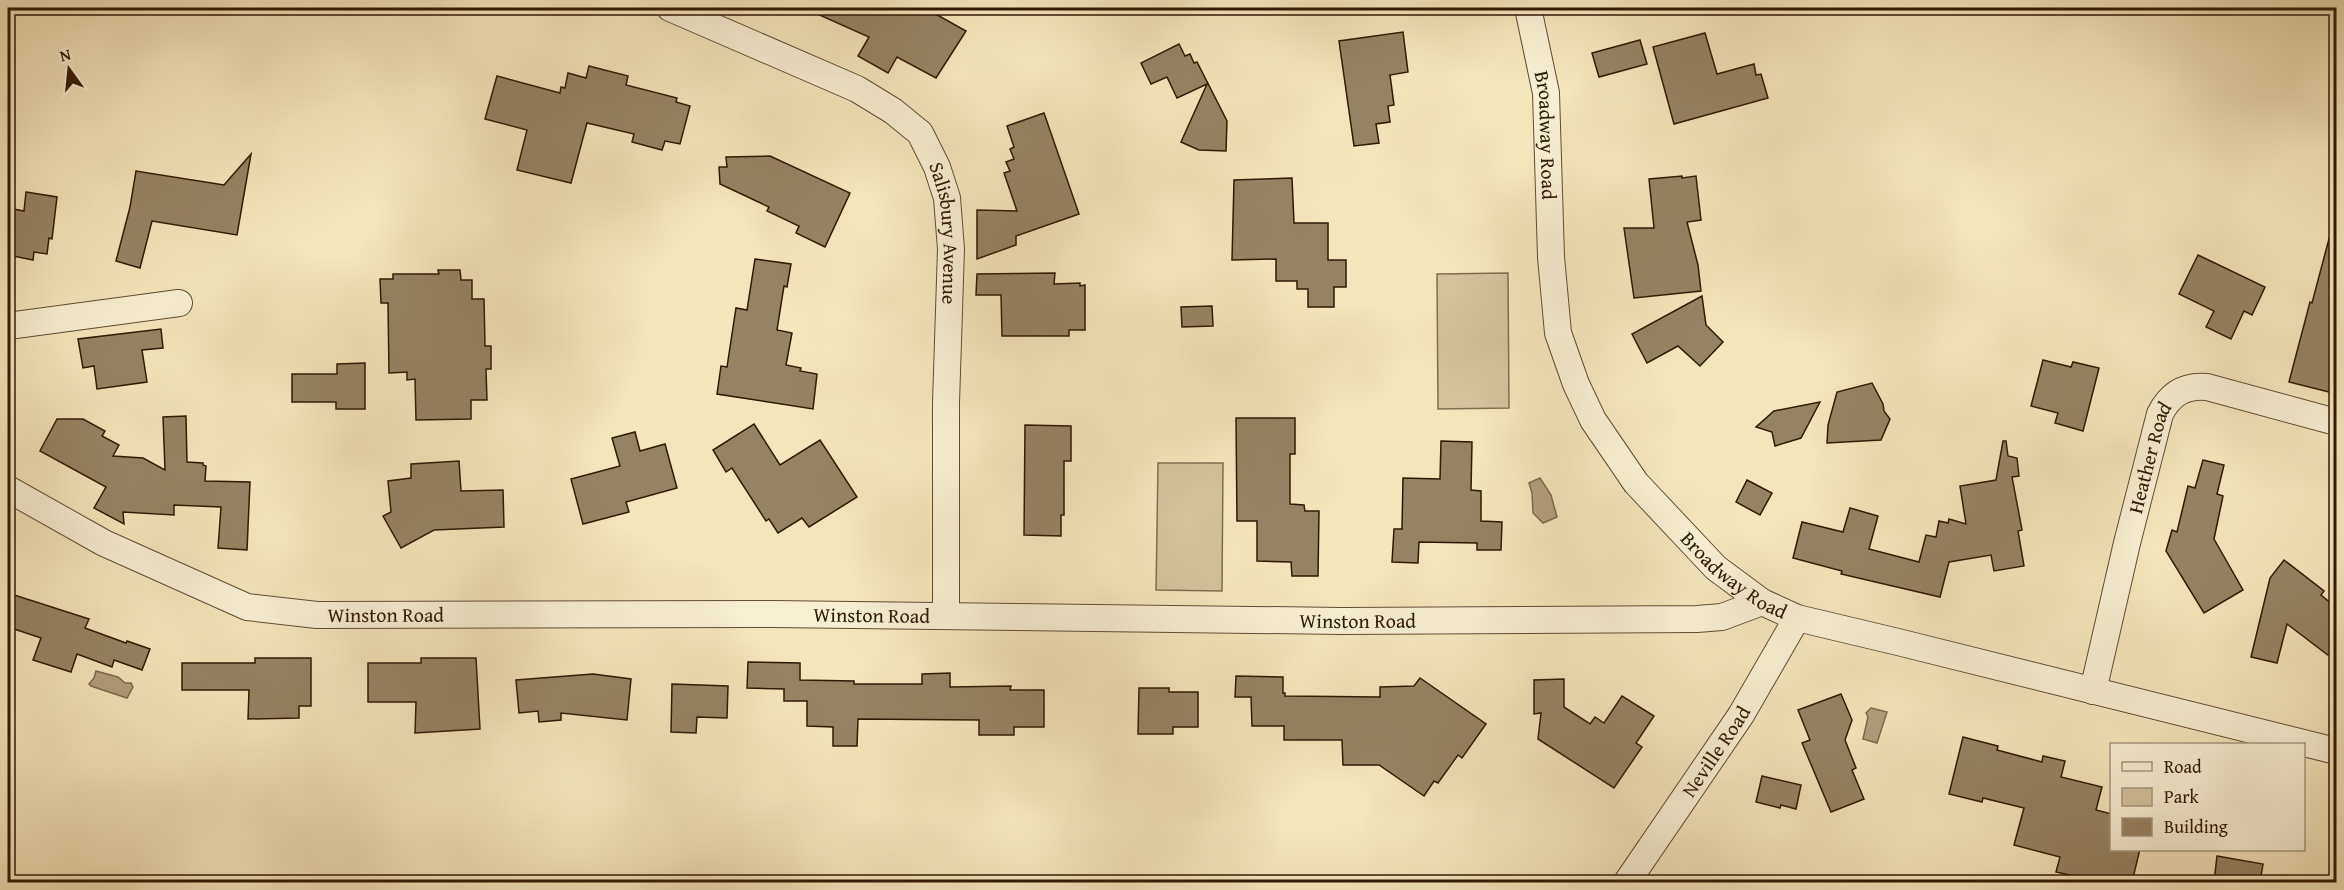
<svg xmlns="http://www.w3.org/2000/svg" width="2344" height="890" viewBox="0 0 2344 890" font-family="'Gentium Book Plus',serif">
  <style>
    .green { fill: #d2c39b; stroke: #816e4f; stroke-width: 1.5 }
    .water { fill: #b1a07c; stroke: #7d6a4c; stroke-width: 1.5 }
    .building { fill: #958462; stroke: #301903; stroke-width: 1.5 }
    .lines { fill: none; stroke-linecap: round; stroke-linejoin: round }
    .minor-casing { stroke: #614c31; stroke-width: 28 }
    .minor { stroke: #f7efd2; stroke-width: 26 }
    .labels { text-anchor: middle; stroke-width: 4.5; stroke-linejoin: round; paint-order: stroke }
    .street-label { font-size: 20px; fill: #301903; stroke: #f7efd2 }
  </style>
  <rect width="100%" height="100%" fill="#f3e6ba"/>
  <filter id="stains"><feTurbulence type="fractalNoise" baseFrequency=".00333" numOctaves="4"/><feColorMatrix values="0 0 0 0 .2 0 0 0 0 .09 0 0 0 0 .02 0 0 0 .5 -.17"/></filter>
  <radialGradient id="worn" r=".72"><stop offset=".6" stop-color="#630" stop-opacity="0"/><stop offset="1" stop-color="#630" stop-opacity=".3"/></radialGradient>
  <!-- green -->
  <g class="green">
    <polygon points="1508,273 1509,408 1438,409 1437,274"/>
    <polygon points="1158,463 1223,463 1222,591 1156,590"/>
  </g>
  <!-- water -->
  <g class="water">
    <polygon points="1540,478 1551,495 1557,517 1543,523 1533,513 1532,493 1529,483"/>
    <polygon points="96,671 118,677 125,683 131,683 133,687 127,698 91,686 89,684 94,678"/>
    <polygon points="1871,708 1887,712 1877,743 1863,739 1868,717 1866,713"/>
  </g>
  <!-- building -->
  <g class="building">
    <polygon points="804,8 925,8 966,31 936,78 897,57 888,73 858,56 869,37"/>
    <polygon points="1403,32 1408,72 1390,75 1394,105 1388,106 1390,122 1376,124 1379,143 1354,146 1339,41"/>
    <polygon points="1705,33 1717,74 1754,64 1756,75 1761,74 1768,98 1674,124 1653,47"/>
    <polygon points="1640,40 1647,64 1599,77 1592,53"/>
    <polygon points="1179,44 1185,56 1190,54 1194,63 1197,62 1227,121 1226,151 1199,150 1181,142 1207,84 1177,98 1167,77 1151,84 1141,63"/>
    <polygon points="589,66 628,76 626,85 677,98 676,102 690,106 680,144 665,141 662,150 632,142 634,134 587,123 571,183 517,170 527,130 485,119 497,76 560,93 561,87 565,88 568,73 586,78"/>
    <polygon points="1044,113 1079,214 1016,236 1016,245 977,259 977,210 1017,211 1004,173 1010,171 1006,162 1014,159 1010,149 1014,147 1007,126"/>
    <polygon points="251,154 237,235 152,221 140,268 116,261 130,207 136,171 224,185"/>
    <polygon points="770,156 850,193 825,247 796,233 799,226 767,211 769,207 720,184 719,167 727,167 726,157"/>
    <polygon points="1682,176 1682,178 1696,176 1701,220 1687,222 1698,265 1701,291 1634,298 1624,228 1654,228 1649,179"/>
    <polygon points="1292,178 1294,223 1328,223 1328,260 1346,260 1346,287 1334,287 1334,307 1308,307 1308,289 1297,289 1297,281 1276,281 1276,259 1232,260 1234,180"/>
    <polygon points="26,192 57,197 52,239 49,238 47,254 34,252 33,260 8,255 8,208 24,211"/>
    <polygon points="2330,235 2337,236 2337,394 2289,382 2310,302 2312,303"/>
    <polygon points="2198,255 2265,287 2252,315 2244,311 2231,339 2206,327 2214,311 2179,294"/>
    <polygon points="755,259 791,264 787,287 784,286 777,330 792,333 786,365 801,368 800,371 817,374 813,409 717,394 721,366 727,367 736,308 747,310"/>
    <polygon points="438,270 460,270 461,280 472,280 472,299 484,299 485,346 491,346 491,369 486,369 487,400 471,400 471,419 416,420 415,379 407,380 407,372 389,373 388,303 381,303 380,279 393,279 393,274 439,274"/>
    <polygon points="1055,273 1054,284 1080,283 1080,286 1085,285 1085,330 1069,330 1069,336 1002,336 1001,295 976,295 977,274"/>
    <polygon points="1702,296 1706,325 1723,342 1700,366 1678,346 1647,363 1632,334"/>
    <polygon points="1212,306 1213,326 1182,327 1181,307"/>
    <polygon points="161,329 163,348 142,350 147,382 97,389 94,366 83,368 78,339"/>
    <polygon points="2043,360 2071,367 2073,362 2099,368 2083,431 2055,423 2058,413 2031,406"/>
    <polygon points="365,363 365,409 336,409 336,402 292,402 292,374 337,374 337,364"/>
    <polygon points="1872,383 1883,404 1884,411 1890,419 1881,440 1827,443 1828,425 1837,392"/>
    <polygon points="1820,402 1801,438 1775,446 1772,432 1756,427 1774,411"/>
    <polygon points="186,416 187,462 203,463 203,465 206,466 205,481 250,482 247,550 218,548 221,507 174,505 174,515 123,512 124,524 94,508 106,487 40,451 57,419 83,419 105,431 102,436 119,445 113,456 143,458 165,470 163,417"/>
    <polygon points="1236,418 1295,418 1295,454 1290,454 1290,504 1304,505 1305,511 1319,511 1318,576 1292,576 1291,562 1257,561 1257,521 1237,521"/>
    <polygon points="754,424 780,465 820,440 857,497 809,527 802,518 778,533 769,519 766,521 732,468 726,472 713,450"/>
    <polygon points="1025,425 1071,426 1071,461 1064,461 1064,515 1061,515 1061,536 1024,535"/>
    <polygon points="635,432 640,451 665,444 677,488 626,502 629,512 583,524 571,479 620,466 612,438"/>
    <polygon points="1441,441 1472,442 1471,490 1481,491 1481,521 1502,522 1501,550 1477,550 1477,543 1419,542 1418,563 1392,562 1394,529 1402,529 1403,478 1440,479"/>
    <polygon points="2003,441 2006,441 2008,456 2017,458 2019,476 2012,477 2022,530 2018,531 2024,566 1994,571 1991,555 1949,562 1940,597 1841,574 1842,571 1793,558 1802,522 1843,532 1850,508 1878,516 1869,549 1919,562 1926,535 1936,537 1939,521 1948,523 1949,519 1966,524 1960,486 1996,480"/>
    <polygon points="2203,460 2224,465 2217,494 2223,496 2214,539 2243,590 2204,613 2166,551 2172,530 2177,532 2188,486 2195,488"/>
    <polygon points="459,461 461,491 503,490 504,527 434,530 401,548 383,516 391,512 388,481 411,478 411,464"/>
    <polygon points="1747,480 1772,493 1760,515 1736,502"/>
    <polygon points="2284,560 2324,591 2321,595 2337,608 2337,662 2287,624 2277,663 2251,657 2270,578"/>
    <polygon points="8,593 89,619 85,628 126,643 127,641 150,649 142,670 114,660 112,667 77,654 71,672 33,660 41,638 8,627"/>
    <polygon points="255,658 311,658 311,706 299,706 299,718 248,719 249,690 182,690 182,663 255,663"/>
    <polygon points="421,658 476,658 480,729 415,733 416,702 368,702 368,663 421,663"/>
    <polygon points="748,662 800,663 800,680 854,681 854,684 922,684 922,674 950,673 950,687 1011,686 1010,690 1044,690 1044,727 1014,727 1014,735 979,735 979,720 858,719 857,746 833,746 833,727 807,726 807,701 784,701 784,689 747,688"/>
    <polygon points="593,674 631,679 627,720 561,713 561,720 539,722 538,711 519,713 516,680"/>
    <polygon points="1236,676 1283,677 1283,693 1285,693 1285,696 1380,697 1380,687 1414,686 1420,678 1486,724 1462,758 1458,755 1438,783 1434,781 1424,796 1379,765 1343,765 1342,740 1284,740 1284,726 1252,726 1251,697 1235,697"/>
    <polygon points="1564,679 1564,707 1590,724 1595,717 1604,723 1622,696 1654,716 1636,743 1642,747 1614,788 1538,739 1541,713 1534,714 1534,680"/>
    <polygon points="672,684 728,686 727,718 697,717 696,733 671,732"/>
    <polygon points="1139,688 1169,688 1169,692 1198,692 1198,727 1173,727 1173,734 1138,734"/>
    <polygon points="1841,694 1852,720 1845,740 1856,768 1852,770 1864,799 1831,812 1802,743 1810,740 1798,710"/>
    <polygon points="1963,737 1998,746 1997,750 2042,762 2043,756 2065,761 2061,777 2102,787 2096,810 2112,814 2112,849 2140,849 2132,882 2101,882 2056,872 2060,857 2014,845 2024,808 1983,798 1982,802 1949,794"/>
    <polygon points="1762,776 1801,785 1796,809 1781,805 1780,808 1756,802"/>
    <polygon points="2217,856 2263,864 2260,882 2214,882"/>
  </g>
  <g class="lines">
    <defs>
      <g id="minor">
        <path id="s1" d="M670 8 857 89 893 111 920 133 937 167 947 198 951 249 946 403V616"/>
        <path id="s2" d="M1528 8 1546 93 1551 257 1558 333 1576 384 1593 420 1636 483 1716 568 1762 602 1797 618 1898 642 2336 751"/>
        <polyline points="8,326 179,303"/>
        <path id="s3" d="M8 489 104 543 247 607 317 615 772 614 1342 621 1697 619 1722 617 1762 602"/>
        <path id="s4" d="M2093 691 2127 543 2160 414C2170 394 2185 385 2207 387L2336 422"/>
        <path id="s5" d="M1627 882 1741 715 1797 618"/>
      </g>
    </defs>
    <!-- minor casing -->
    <use href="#minor" class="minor-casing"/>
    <!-- minor -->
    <use href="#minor" class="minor"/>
  </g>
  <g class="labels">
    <!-- street labels -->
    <g class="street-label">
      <text dy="7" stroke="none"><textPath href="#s2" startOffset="129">Broadway Road</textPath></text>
      <text dy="7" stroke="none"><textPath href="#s1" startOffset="386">Salisbury Avenue</textPath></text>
      <text dy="7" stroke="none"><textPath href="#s4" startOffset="240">Heather Road</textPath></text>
      <text dy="7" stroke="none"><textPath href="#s2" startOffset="633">Broadway Road</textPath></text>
      <text dy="7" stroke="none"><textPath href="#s3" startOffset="406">Winston Road</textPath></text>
      <text dy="7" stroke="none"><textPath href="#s3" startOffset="892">Winston Road</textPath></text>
      <text dy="7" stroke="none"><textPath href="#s3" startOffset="1378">Winston Road</textPath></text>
      <text dy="7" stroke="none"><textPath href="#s5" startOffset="158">Neville Road</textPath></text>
    </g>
  </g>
  <!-- margin -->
  <rect width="2344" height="890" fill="none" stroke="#f3e6ba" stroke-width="30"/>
  <rect x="9" y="9" width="2326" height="872" fill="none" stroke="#301903" stroke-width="3"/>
  <rect x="15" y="15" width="2314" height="860" fill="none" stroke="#301903" stroke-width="1.5"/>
  <!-- legend -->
  <rect x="2110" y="743" width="195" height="108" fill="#f7efd2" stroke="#a7997f" stroke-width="1.5"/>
  <rect x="2122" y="762" width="30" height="9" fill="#f7efd2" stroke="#a7997f" stroke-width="1.5"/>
  <text x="2164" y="773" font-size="18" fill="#301903">Road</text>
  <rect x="2122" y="788" width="30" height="18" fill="#d2c39b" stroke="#a7997f" stroke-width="1.5"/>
  <text x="2164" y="803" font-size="18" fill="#301903">Park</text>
  <rect x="2122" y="818" width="30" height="18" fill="#958462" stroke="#a7997f" stroke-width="1.5"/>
  <text x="2164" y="833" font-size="18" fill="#301903">Building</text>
  <!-- north arrow -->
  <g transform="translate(69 69) rotate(345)" stroke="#f7efd2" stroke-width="4.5" paint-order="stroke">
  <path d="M0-4.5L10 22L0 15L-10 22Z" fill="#301903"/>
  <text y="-9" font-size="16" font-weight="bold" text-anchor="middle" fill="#301903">N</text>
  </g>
  <rect width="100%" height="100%" filter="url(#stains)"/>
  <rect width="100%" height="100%" fill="url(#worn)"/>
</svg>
